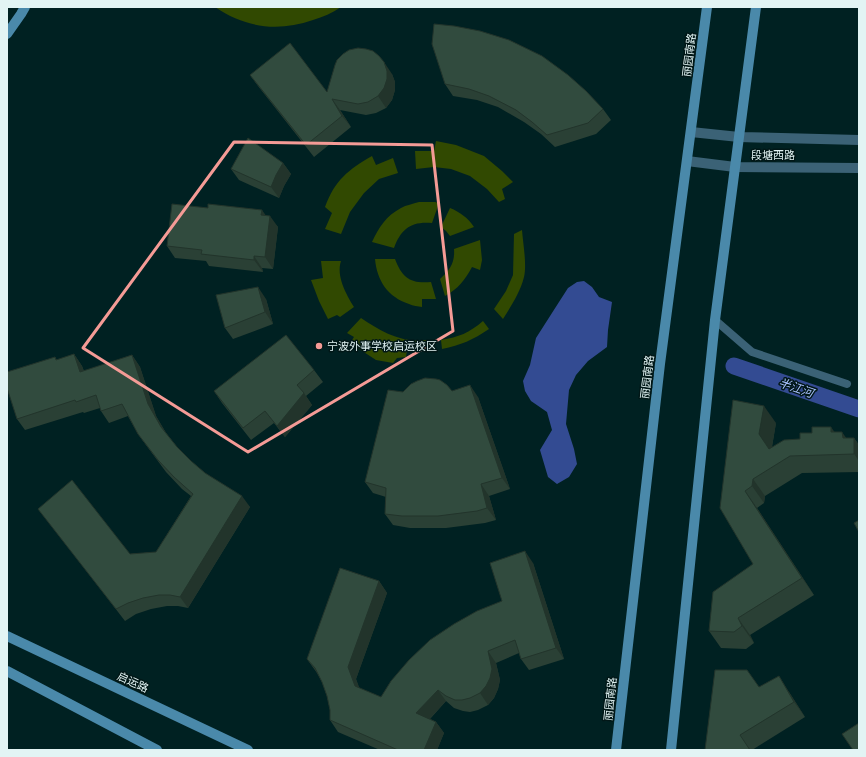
<svg xmlns="http://www.w3.org/2000/svg" width="866" height="757" viewBox="0 0 866 757" font-family="Barlow,'Noto Sans SC',sans-serif">
  <style>
    .green { fill: #314901 }
    .water { fill: #334b92 }
    .lines { fill: none; stroke-linecap: round; stroke-linejoin: round }
    .canal { stroke: #334b92; stroke-width: 17 }
    .lane { stroke: #3b6276; stroke-width: 8 }
    .street { stroke: #3b6276; stroke-width: 10 }
    .secondary { stroke: #4a89aa; stroke-width: 10 }
    .wall { fill: #2a4035 }
    .shaded-wall { fill: #22342b }
    .building { fill: #314b3e; stroke: #22342b }
    .marked { fill: none; stroke: #f59b96; stroke-width: 3; stroke-linejoin: round }
    .poi-dot { fill: #f59b96; stroke: #011717; stroke-width: 1.5 }
    .labels { text-anchor: middle; stroke-width: 3; stroke-linejoin: round; paint-order: stroke }
    .street-label { font-size: 11px; fill: #e2f4f4; stroke: #011717 }
    .poi-label { font-size: 11px; fill: #e2f4f4; stroke: #011717; text-anchor: start }
    .water-label { font-size: 12px; font-style: italic; fill: #a6bffb; stroke: #011717 }
  </style>
  <rect width="100%" height="100%" fill="#002122"/>
  <!-- green -->
  <g class="green">
    <path d="M215 7H341C332 13 323 17 313 20 278 32 246 28 215 7Z"/>
    <polygon points="436,141 456,145 484,156 502,171 513,182 502,189 505,199 499,202 487,189 470,176 451,169 434,167 416,169 415,151 434,151"/>
    <path d="M372 156 376 165 393 158 398 173 379 179 364 193 350 212 341 234 325 229 332 213 325 207C335 180 348 170 372 156Z"/>
    <path d="M419 202H435L439 203 432 223C411 221 401 229 394 248L372 242C379 227 386 216 401 208 406 205 413 204 419 202Z"/>
    <path d="M450 208C460 212 468 218 474 227L450 236 446 231 441 227Z"/>
    <path d="M522 230C523 243 527 265 524 277 520 293 511 306 503 319L494 309 506 291 513 275 514 234Z"/>
    <path d="M480 240 482 260 480 270 472 267C465 280 458 289 445 296L440 279C450 270 455 263 454 249Z"/>
    <path d="M375 259H395C402 278 411 284 431 282L436 299H422V307C418 306 413 306 409 304 388 297 377 281 375 259Z"/>
    <path d="M321 261H341C336 276 346 294 354 307L340 317 337 315 328 319 319 301 311 280 323 278Z"/>
    <path d="M361 318C380 331 403 344 427 340L425 350 407 349 406 357 397 358 393 363 376 360 350 343 354 337 347 333Z"/>
    <path d="M483 321 489 329C473 340 461 345 442 349L441 340C459 337 469 333 483 321Z"/>
  </g>
  <!-- water -->
  <polygon class="water" points="584,281 592,287 599,297 612,302 608,330 607,347 588,361 576,375 569,390 566,424 574,449 577,464 569,477 557,484 548,477 540,450 552,430 547,412 531,401 525,391 523,381 530,365 536,338 559,302 568,288 577,282"/>
  <g class="lines">
    <!-- canal -->
    <polyline class="canal" points="734,366 859,409"/>
    <!-- lane -->
    <polyline class="lane" points="715,320 752,352 847,384"/>
    <!-- street -->
    <g class="street">
      <polyline points="691,132 739,137 859,140"/>
      <polyline points="687,161 735,167 859,168"/>
    </g>
    <!-- secondary -->
    <g class="secondary">
      <polyline points="7,34 21,14 25,7"/>
      <polyline points="7,636 248,750"/>
      <polyline points="7,671 157,750"/>
      <polyline points="616,750 660,364 707,7"/>
      <polyline points="671,750 715,320 756,7"/>
    </g>
  </g>
  <!-- wall -->
  <g class="wall">
    <polygon points="392,74 395,82 395,90 392,100 386,108 376,113 366,115 340,110 351,127 314,157 258,86 250,75 327,92"/>
    <polygon points="445,84 603,109 611,120 596,134 555,147 541,134 524,122 498,107 477,100 453,96"/>
    <polygon points="283,163 291,174 284,186 279,198 239,180 231,169"/>
    <polygon points="266,215 278,227 273,269 262,268 263,272 209,266 206,261 175,258 167,246"/>
    <polygon points="266,299 273,324 233,339 225,328"/>
    <polygon points="74,354 82,366 84,371 132,355 140,367 156,416 166,433 177,447 191,461 205,473 250,507 188,608 178,606 167,606 151,609 136,614 125,621 47,520 38,509 130,554 156,552 191,496 182,489 166,472 146,445 138,434 128,416 109,423 101,411 100,408 84,413 83,412 25,430 17,419 55,357 57,360"/>
    <polygon points="314,370 323,382 306,396 312,405 285,437 274,423 251,440 222,403 214,391"/>
    <polygon points="452,391 478,397 510,489 489,496 496,520 485,523 446,528 410,528 393,525 385,514 386,497 373,493 365,482 403,392"/>
    <polygon points="776,423 772,447 800,439 835,432 846,438 854,438 859,445 859,472 802,473 765,496 764,503 757,508 814,595 750,635 754,643 746,649 721,648 709,631 753,564 720,508"/>
    <polygon points="533,563 564,659 529,670 521,659 519,653 496,663 500,680 498,689 494,698 488,705 478,710 470,712 463,711 454,708 446,701 430,719 436,722 444,733 437,750 380,750 338,732 330,720 330,710 327,696 322,682 317,673 307,659 379,581 387,593 356,679 359,688 381,697 502,601"/>
    <polygon points="759,687 789,692 805,717 752,750 705,750"/>
  </g>
  <!-- shaded-wall -->
  <g class="shaded-wall">
    <polygon points="384,62 392,74 395,82 395,90 392,100 386,108 378,96"/>
    <polygon points="332,99 340,110 351,127 342,116"/>
    <polygon points="283,163 291,174 284,186 279,198 271,187 276,175"/>
    <polygon points="262,210 269,220 270,216 278,227 273,269 265,257 261,215"/>
    <polygon points="254,256 262,268 263,272 254,260"/>
    <polygon points="258,287 266,299 273,324 265,312"/>
    <polygon points="74,354 82,366 88,384 80,372"/>
    <polygon points="132,355 140,367 156,416 169,438 161,427 148,404"/>
    <polygon points="470,385 478,397 510,489 502,478"/>
    <polygon points="304,393 312,405 285,437 277,426"/>
    <polygon points="764,406 776,423 771,452 759,434"/>
    <polygon points="831,427 843,444 831,432"/>
    <polygon points="842,432 854,449 854,438 859,445 859,461 843,438"/>
    <polygon points="753,479 765,496 764,503 752,486"/>
    <polygon points="481,484 489,496 496,520 487,508"/>
    <polygon points="745,491 757,508 814,595 802,578"/>
    <polygon points="242,496 250,507 188,608 180,597"/>
    <polygon points="525,551 533,563 564,659 556,648"/>
    <polygon points="379,581 387,593 356,679 363,697 355,686 348,667"/>
    <polygon points="738,618 750,635 754,643 742,626"/>
    <polygon points="488,651 496,663 500,680 498,689 494,698 488,705 480,693"/>
    <polygon points="779,676 789,692 805,717 794,702"/>
    <polygon points="438,690 446,701 425,724 416,713"/>
    <polygon points="436,722 444,733 437,750 424,750"/>
  </g>
  <!-- building -->
  <g class="building">
    <polygon points="434,24 454,26 480,31 509,40 542,56 568,75 586,91 603,109 588,123 547,135 532,122 516,110 489,96 469,89 445,84 432,44"/>
    <polygon points="290,43 327,92 335,65 337,60 343,54 349,50 358,48 366,49 373,51 379,56 384,62 387,71 387,79 384,88 378,96 368,102 358,104 332,99 342,116 306,145 250,75"/>
    <polygon points="248,138 283,163 276,175 271,187 231,169"/>
    <polygon points="172,204 208,208 208,204 262,210 261,215 270,216 265,257 254,256 254,260 201,254 202,250 167,246"/>
    <polygon points="258,287 265,312 225,328 216,295"/>
    <polygon points="286,335 314,370 297,385 304,393 277,426 265,411 243,428 214,391"/>
    <polygon points="74,354 80,372 132,355 148,404 161,427 177,447 191,461 205,473 242,496 180,597 170,595 159,595 143,598 128,603 116,609 38,509 72,480 130,554 156,552 193,494 174,477 158,460 138,434 122,404 101,411 96,395 76,402 75,400 17,419 7,388 7,372 55,357 56,360"/>
    <polygon points="425,378 436,379 440,380 447,385 452,391 470,385 502,478 481,484 487,508 477,511 438,516 402,516 385,514 386,488 365,482 388,390 403,392 411,384 417,381"/>
    <polygon points="733,400 764,406 759,434 769,449 784,440 800,439 800,433 812,433 812,427 831,427 831,432 842,432 843,438 854,438 854,454 790,456 753,479 752,486 745,491 802,578 738,618 742,626 734,632 709,631 713,592 753,564 720,508"/>
    <polygon points="859,520 859,532 854,523"/>
    <polygon points="525,551 556,648 521,659 515,640 488,651 492,669 490,678 486,686 480,693 470,698 462,700 455,700 446,696 438,690 416,713 436,722 424,750 398,750 330,720 330,710 327,696 322,682 315,668 307,659 340,568 379,581 348,667 355,686 381,697 391,681 409,660 430,640 454,624 477,611 502,601 490,563"/>
    <polygon points="715,670 747,670 759,687 779,676 794,702 740,735 750,750 705,750"/>
    <polygon points="859,723 859,750 853,750 842,734"/>
  </g>
  <!-- marked area -->
  <path class="marked" d="M234 142 432 145 453 331 248 452 83 348Z"/>
  <!-- markers -->
  <circle class="poi-dot" cx="319" cy="346" r="4"/>
  <g class="labels">
    <!-- street labels -->
    <g class="street-label">
      <text transform="translate(689 55) rotate(-83)" y="4">丽园南路</text>
      <text x="773" y="159">段塘西路</text>
      <text transform="translate(647 377) rotate(-83)" y="4">丽园南路</text>
      <text transform="translate(133 682) rotate(25)" y="4">启运路</text>
      <text transform="translate(610 699) rotate(-84)" y="4">丽园南路</text>
    </g>
    <!-- poi labels -->
    <g class="poi-label">
      <text x="327" y="350">宁波外事学校启运校区</text>
    </g>
    <!-- water labels -->
    <g class="water-label">
      <text transform="translate(796 388) rotate(19)" y="4">半江河</text>
    </g>
  </g>
  <!-- border -->
  <rect width="866" height="757" fill="none" stroke="#e2f4f4" stroke-width="16"/>
</svg>
